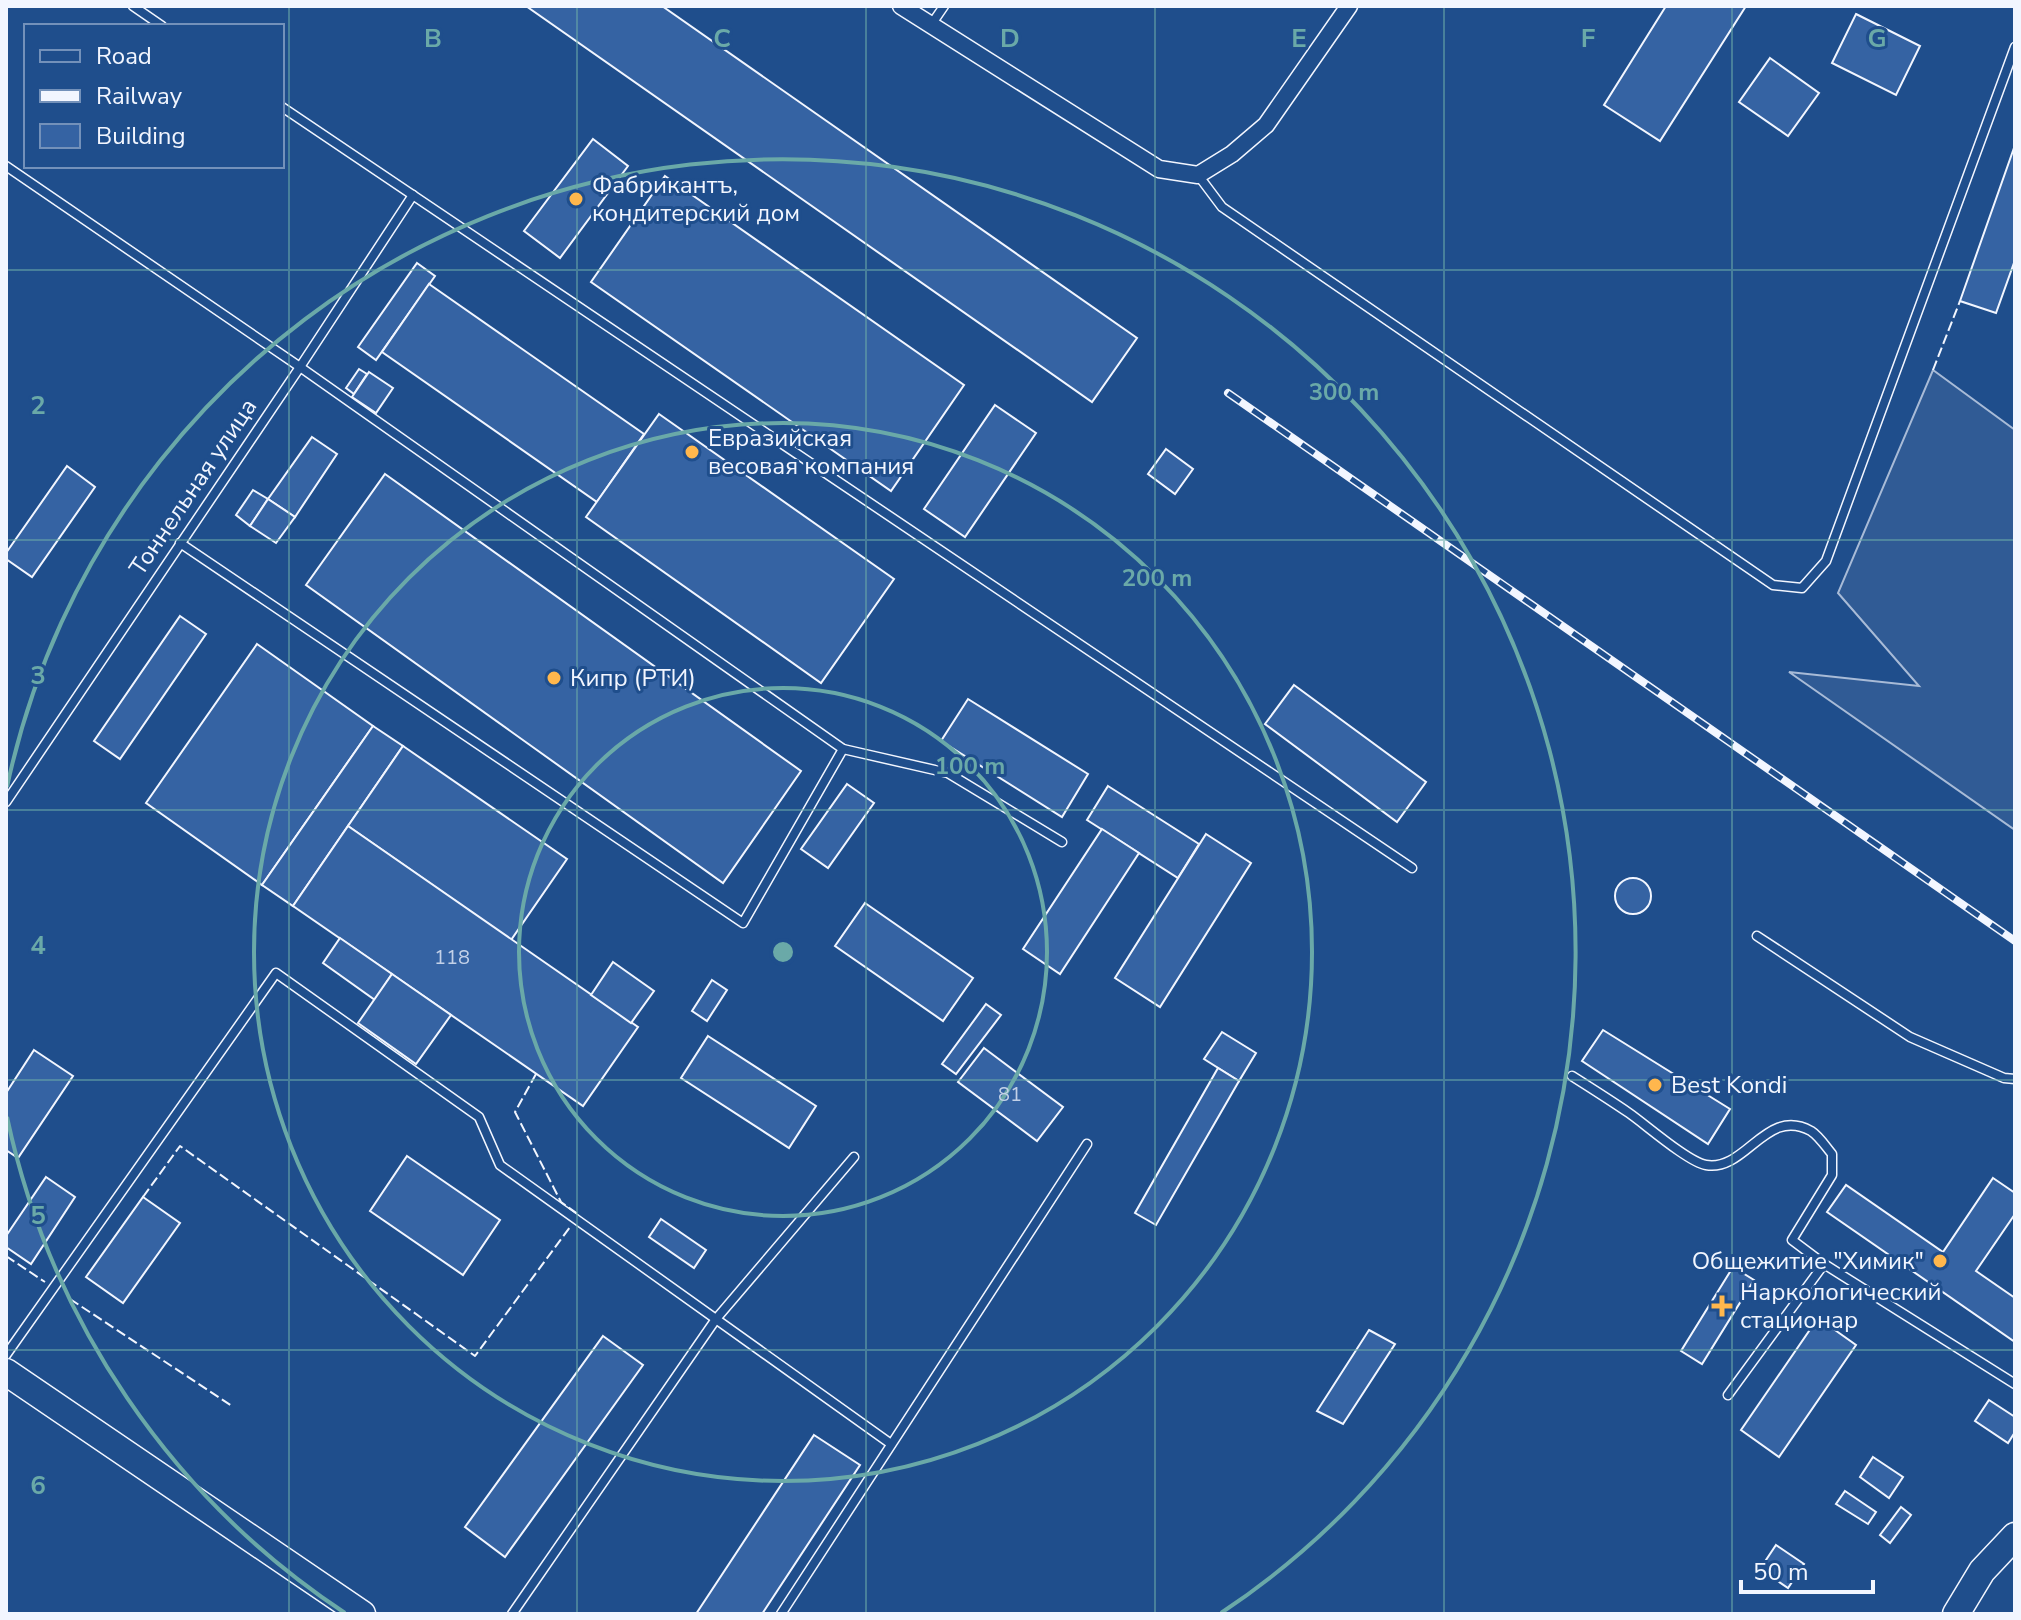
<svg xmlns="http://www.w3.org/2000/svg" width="2021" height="1620" viewBox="0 0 2021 1620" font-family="'Nunito Sans',sans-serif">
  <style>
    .built { fill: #305b95; stroke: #a8bbd7; stroke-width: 2 }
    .building { fill: #3563a3; stroke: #f2f6ff; stroke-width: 2 }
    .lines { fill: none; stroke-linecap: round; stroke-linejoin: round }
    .lane-casing { stroke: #f2f6ff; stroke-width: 11 }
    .street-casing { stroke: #f2f6ff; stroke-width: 19 }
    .primary-casing { stroke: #f2f6ff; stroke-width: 29 }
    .lane { stroke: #1f4e8c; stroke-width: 8 }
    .street { stroke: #1f4e8c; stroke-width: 16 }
    .primary { stroke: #1f4e8c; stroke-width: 26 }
    .rail-casing { stroke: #f2f6ff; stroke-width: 8 }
    .rail { stroke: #1f4e8c; stroke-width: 5; stroke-dasharray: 15; stroke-linecap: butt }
    .fence { stroke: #f2f6ff; stroke-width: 2; stroke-dasharray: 10 4; stroke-linecap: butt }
    .grid { fill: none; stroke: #6aa9a8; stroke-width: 2; stroke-opacity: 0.55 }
    .ring { fill: none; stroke: #6aa9a8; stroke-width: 4 }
    .poi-dot { fill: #ffb74d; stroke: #1f4e8c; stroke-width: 3 }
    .labels { text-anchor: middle; stroke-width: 6; stroke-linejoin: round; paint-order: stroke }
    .number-label { font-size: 20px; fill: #c3d1e8 }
    .poi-label { font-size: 24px; fill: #f2f6ff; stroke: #1f4e8c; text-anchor: start }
    .street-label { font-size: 24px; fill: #f2f6ff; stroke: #1f4e8c }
    .grid-label { font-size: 26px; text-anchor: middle; font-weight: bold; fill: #6aa9a8; stroke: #1f4e8c; stroke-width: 6; stroke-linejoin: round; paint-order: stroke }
    .centre { fill: #6aa9a8; stroke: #1f4e8c; stroke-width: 4 }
    .ring-label { font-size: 24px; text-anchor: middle; font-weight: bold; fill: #6aa9a8; stroke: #1f4e8c; stroke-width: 6; stroke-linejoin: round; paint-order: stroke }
  </style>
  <rect width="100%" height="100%" fill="#1f4e8c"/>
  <!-- built -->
  <polygon class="built" points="1933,370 2015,430 2015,830 1789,672 1919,686 1838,593"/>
  <!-- building -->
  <g class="building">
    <polygon points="526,6 662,6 1137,338 1092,402"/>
    <polygon points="1666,6 1746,6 1660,141 1604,105"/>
    <polygon points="1856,14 1920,46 1896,95 1832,63"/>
    <polygon points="1770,58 1819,93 1788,136 1739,102"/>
    <polygon points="593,139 628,166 560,258 524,231"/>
    <polygon points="2015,145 2015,260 1996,313 1960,301"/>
    <polygon points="665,176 964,385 891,491 591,282"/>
    <polygon points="417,263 435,276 376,360 358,347"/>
    <polygon points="429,284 644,434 597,502 382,352"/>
    <polygon points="359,369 367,374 354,394 346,388"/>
    <polygon points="369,372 393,388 376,413 352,397"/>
    <polygon points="995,405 1036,433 965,537 924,509"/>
    <polygon points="659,414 894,579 821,683 586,517"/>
    <polygon points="312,437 337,454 295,517 268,499"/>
    <polygon points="1166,449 1193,469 1175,494 1148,474"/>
    <polygon points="67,466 95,487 32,577 6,559 6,553"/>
    <polygon points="385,474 801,771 723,883 306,585"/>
    <polygon points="253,490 268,499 250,526 236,515"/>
    <polygon points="268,499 295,517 276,543 250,526"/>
    <polygon points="180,616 206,634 120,759 94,741"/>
    <polygon points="257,644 373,726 262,885 146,803"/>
    <polygon points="1294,685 1426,782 1397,822 1265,724"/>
    <polygon points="968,699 1088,774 1062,817 941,741"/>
    <polygon points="373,726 403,746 293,906 262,885"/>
    <polygon points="403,746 567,859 511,940 348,826"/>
    <polygon points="847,784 874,803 828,868 801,849"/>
    <polygon points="1108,786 1199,844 1178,878 1087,820"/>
    <polygon points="348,826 638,1027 583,1106 293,906"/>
    <polygon points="1102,829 1139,853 1060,974 1023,949"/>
    <polygon points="1206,834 1251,863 1160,1007 1115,978"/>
    <circle cx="1633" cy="896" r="18"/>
    <polygon points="865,903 973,978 943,1021 835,946"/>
    <polygon points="340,938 392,974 375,1000 323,963"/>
    <polygon points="613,962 654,991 631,1023 591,995"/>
    <polygon points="392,974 451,1015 416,1064 358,1023"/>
    <polygon points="712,980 727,990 707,1021 692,1011"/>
    <polygon points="986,1004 1001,1015 956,1074 942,1064"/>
    <polygon points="1603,1030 1730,1109 1708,1144 1582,1061"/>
    <polygon points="1222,1032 1256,1053 1239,1081 1204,1059"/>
    <polygon points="708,1036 816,1106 789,1148 681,1078"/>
    <polygon points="984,1048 1063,1107 1037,1141 958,1082"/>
    <polygon points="34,1050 73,1076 18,1158 6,1150 6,1093"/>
    <polygon points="1218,1068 1239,1081 1156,1225 1135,1213"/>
    <polygon points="407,1156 500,1220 463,1275 370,1211"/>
    <polygon points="46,1177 75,1197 31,1264 6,1247 6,1236"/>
    <polygon points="1993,1178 2015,1193 2015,1214 1976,1271 2015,1298 2015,1342 1827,1212 1846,1185 1943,1252"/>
    <polygon points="143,1197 180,1223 123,1303 86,1277"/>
    <polygon points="661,1219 706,1250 694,1268 649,1237"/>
    <polygon points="1733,1267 1754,1280 1702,1364 1681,1351"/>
    <polygon points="1818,1318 1856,1345 1779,1457 1741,1430"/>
    <polygon points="1369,1330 1395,1344 1343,1424 1317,1411"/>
    <polygon points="603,1336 643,1365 505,1557 465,1527"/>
    <polygon points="1989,1400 2015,1417 2015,1432 2008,1443 1975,1421"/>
    <polygon points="814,1435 860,1465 762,1614 696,1614"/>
    <polygon points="1873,1457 1903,1477 1889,1498 1860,1477"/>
    <polygon points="1845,1491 1876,1512 1868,1524 1836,1504"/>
    <polygon points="1901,1507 1911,1515 1890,1543 1880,1535"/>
    <polygon points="1776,1545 1804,1564 1788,1588 1760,1569"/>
  </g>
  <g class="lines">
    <defs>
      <g id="lane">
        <polyline points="133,6 162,26"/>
        <polyline points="931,25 944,6"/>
        <polyline points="282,107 1412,868"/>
        <polyline points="6,166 300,367 843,749 743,923 180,543"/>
        <polyline points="1198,175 1222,207 1773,585 1802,588 1826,561 2015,47"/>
        <polyline points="843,749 948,773 1062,842"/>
        <polyline points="6,802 300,367 413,195"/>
        <polyline points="1757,936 1910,1037 2004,1078 2015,1079"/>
        <path d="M1572 1076C1591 1088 1610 1100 1629 1113 1645 1124 1688 1162 1706 1165 1746 1172 1766 1106 1811 1131 1819 1136 1826 1147 1832 1154V1175L1792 1240 1824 1264"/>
        <polyline points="6,1355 276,973 479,1117 500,1165 891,1444"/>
        <polyline points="1728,1395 1824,1264 2015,1384"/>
        <polyline points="512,1614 716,1319 854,1157"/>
        <polyline points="781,1614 1087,1144"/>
      </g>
      <polyline id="street" points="901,6 1159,169 1198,175 1232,154 1266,125 1349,6"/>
      <g id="primary">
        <polyline points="6,1372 362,1614"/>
        <polyline points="1956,1614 1982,1571 2015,1536"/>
      </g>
    </defs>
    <!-- lane casing -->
    <use href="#lane" class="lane-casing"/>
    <!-- street casing -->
    <use href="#street" class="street-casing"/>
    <!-- primary casing -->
    <use href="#primary" class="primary-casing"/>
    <!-- lane -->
    <use href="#lane" class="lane"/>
    <!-- street -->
    <use href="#street" class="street"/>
    <!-- primary -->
    <use href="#primary" class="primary"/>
    <defs>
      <polyline id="rail" points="1228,393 2015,941"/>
    </defs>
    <!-- rail casing -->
    <use href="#rail" class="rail-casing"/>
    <!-- rail -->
    <use href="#rail" class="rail"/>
    <!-- fence -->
    <g class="fence">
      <polyline points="1933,370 1960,301"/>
      <polyline points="536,1074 515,1112 561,1202 579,1215"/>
      <polyline points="143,1197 180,1146 475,1356 570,1227"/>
      <polyline points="6,1256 45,1282"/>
      <polyline points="70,1299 232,1406"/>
    </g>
  </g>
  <!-- grid -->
  <path class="grid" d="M289 6V1614M577 6V1614M866 6V1614M1155 6V1614M1444 6V1614M1732 6V1614M6 270H2015M6 540H2015M6 810H2015M6 1080H2015M6 1350H2015"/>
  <!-- distance rings -->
  <g class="ring">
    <circle cx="783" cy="952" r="264"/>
    <circle cx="783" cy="952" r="529"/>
    <path d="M345 1613A793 793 0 0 1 7 1117M7 787A793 793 0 1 1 1221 1613"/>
  </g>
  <!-- markers -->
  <g class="poi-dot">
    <circle cx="576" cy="199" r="8"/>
    <circle cx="692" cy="452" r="8"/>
    <circle cx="554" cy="678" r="8"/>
    <circle cx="1655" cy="1085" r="8"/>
    <circle cx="1940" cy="1261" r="8"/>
    <path d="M1718 1294h8v8h8v8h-8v8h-8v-8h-8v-8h8z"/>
  </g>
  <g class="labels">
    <!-- number labels -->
    <g class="number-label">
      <text x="452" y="964">118</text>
      <text x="1010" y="1101">81</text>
    </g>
    <!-- poi labels -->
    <g class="poi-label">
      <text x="592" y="193">Фабрикантъ,<tspan x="592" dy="28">кондитерский дом</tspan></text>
      <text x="708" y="446">Евразийская<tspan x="708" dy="28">весовая компания</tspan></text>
      <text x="570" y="686">Кипр (РТИ)</text>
      <text x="1671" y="1093">Best Kondi</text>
      <text x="1924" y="1269" text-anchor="end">Общежитие "Химик"</text>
      <text x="1740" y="1300">Наркологический<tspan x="1740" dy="28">стационар</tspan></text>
    </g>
    <!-- street labels -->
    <g class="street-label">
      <text transform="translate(193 487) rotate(-56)" y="8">Тоннельная улица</text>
    </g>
  </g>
  <g class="grid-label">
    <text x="433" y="47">B</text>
    <text x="722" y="47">C</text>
    <text x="1010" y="47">D</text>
    <text x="1299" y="47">E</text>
    <text x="1588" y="47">F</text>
    <text x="1877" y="47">G</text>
    <text x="38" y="414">2</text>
    <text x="38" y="684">3</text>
    <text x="38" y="954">4</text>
    <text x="38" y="1224">5</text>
    <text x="38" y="1494">6</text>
  </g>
  <circle cx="783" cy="952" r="12" class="centre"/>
  <g class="ring-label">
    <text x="1344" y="400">300 m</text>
    <text x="1157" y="586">200 m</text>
    <text x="970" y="774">100 m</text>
  </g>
  <!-- border -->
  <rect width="2021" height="1620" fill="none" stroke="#f2f6ff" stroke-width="16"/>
  <!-- legend -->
  <rect x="24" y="24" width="260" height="144" fill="#1f4e8c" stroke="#7391ba" stroke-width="2"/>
  <rect x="40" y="50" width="40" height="12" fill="#1f4e8c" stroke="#7391ba" stroke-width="2"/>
  <text x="96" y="64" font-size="24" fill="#f2f6ff">Road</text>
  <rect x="40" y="90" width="40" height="12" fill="#f2f6ff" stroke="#7391ba" stroke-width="2"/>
  <text x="96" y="104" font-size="24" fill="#f2f6ff">Railway</text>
  <rect x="40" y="124" width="40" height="24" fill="#3563a3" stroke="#7391ba" stroke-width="2"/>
  <text x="96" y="144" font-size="24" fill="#f2f6ff">Building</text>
  <!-- scale -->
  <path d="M1741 1580v12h132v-12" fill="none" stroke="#f2f6ff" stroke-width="4"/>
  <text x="1753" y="1580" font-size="24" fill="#f2f6ff" stroke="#1f4e8c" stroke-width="6" paint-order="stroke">50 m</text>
</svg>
